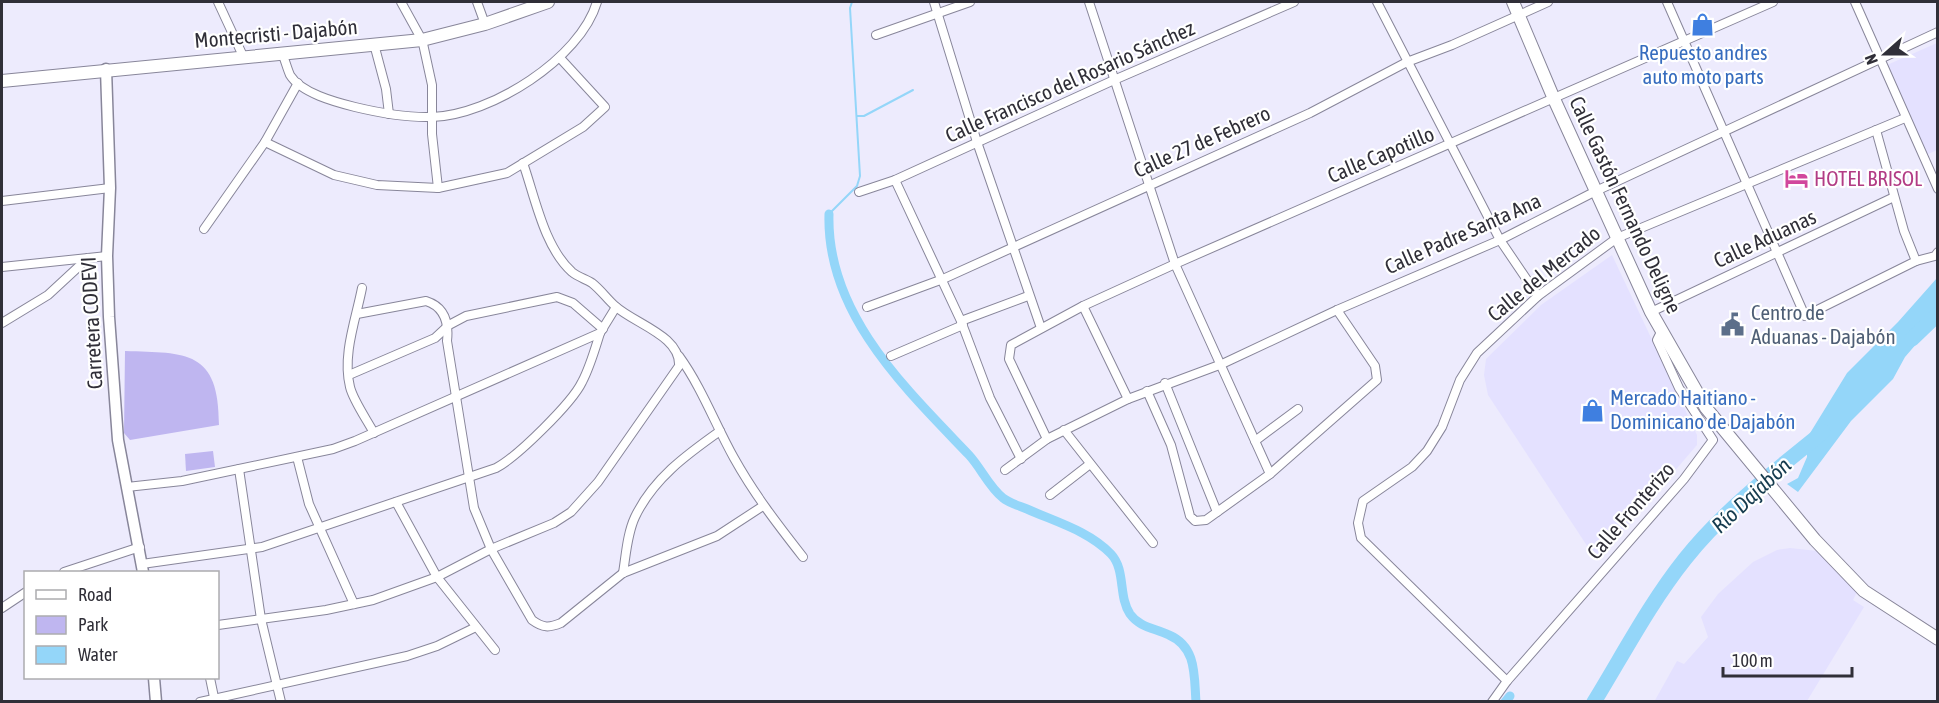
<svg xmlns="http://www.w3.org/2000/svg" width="1939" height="703" viewBox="0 0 1939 703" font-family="'Asap Condensed',sans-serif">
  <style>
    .built { fill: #e4e1ff }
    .green { fill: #bfb6f0 }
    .water { fill: #94d6f9 }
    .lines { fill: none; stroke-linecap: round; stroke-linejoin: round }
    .stream { stroke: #94d6f9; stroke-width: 2 }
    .canal { stroke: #94d6f9; stroke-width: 9 }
    .river { stroke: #94d6f9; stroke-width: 15 }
    .street-casing { stroke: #88869a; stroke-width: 10 }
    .secondary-casing { stroke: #88869a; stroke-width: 13 }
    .primary-casing { stroke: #88869a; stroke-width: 14 }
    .street { stroke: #fff; stroke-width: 8 }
    .secondary { stroke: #fff; stroke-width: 10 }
    .primary { stroke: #fff; stroke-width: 12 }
    .labels { text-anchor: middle; stroke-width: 4.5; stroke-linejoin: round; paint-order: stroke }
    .street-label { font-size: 21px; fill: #302f38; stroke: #fff }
    .shop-label { font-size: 21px; fill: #366cbe; stroke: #fff }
    .hotel-label { font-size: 21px; fill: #b23c85; stroke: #fff; text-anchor: start }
    .service-label { font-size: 21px; fill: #4e5e75; stroke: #fff; text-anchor: start }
    .water-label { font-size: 22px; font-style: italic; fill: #153b4e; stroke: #fff }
  </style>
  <rect width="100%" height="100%" fill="#edebfd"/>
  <!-- built -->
  <g class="built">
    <polygon points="1937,43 1937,150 1926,155 1887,65"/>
    <polygon points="1612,255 1697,435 1697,445 1597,561 1488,395 1484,375 1486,359 1541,305"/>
    <polygon points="1790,548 1817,551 1858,590 1853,600 1864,607 1807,701 1654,702 1677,661 1684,664 1708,637 1701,617 1718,594 1753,562 1777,550"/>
  </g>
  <!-- green -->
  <g class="green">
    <path d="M125 351C187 353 219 350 219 425L130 440 124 433Z"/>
    <polygon points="213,451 215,467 186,471 185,454"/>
  </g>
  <!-- water -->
  <polygon class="water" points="1937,278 1937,311 1926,323 1924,335 1905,357 1893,379 1851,421 1798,492 1787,484 1798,478 1807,457 1807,438 1847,373 1898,322"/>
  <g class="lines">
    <!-- stream -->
    <g class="stream">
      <polyline points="857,116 864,116 913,90"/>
      <polyline points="829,214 857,186 860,176 850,8 852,2"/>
    </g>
    <!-- canal -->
    <g class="canal">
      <path d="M829 214C826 314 906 389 969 455 981 468 989 487 1003 498 1009 503 1020 506 1027 509 1056 522 1089 531 1111 554 1126 570 1118 596 1130 614 1140 628 1155 628 1169 635 1197 647 1194 676 1196 702"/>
      <polyline points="1505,702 1510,696"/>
    </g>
    <!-- river -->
    <g class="river">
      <polyline points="1912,339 1938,314"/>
      <path d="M1594 702C1624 653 1650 603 1685 559 1723 511 1776 470 1823 432"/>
    </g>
    <defs>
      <g id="street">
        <polyline points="218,2 243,56"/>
        <polyline points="401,2 422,40"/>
        <polyline points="477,2 485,24"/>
        <polyline points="934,2 977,142 1041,328"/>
        <polyline points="1089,2 1175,264 1270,474"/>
        <polyline points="1377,2 1500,240 1538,296"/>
        <polyline points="1667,2 1805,316 1916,261 1935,256 1938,252"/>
        <polyline points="1855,2 1938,189"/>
        <polyline points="876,35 970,2"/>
        <polyline points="422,39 432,85 432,134 438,188"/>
        <polyline points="374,44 386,89 389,114"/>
        <path d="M282 53C285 60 287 68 290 75 301 93 335 102 355 107 380 113 406 118 432 117 491 115 580 59 597 2"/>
        <polyline points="1876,130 1904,231 1916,261"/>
        <polyline points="265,142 334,175 377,185 438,188 507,173 583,127 605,107 560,58"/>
        <polyline points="895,180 961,321 990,398 1021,459"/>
        <polyline points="859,192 895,180 1114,80 1294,2"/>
        <polyline points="2,201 110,188"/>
        <polyline points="204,229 265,142 298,83"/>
        <polyline points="2,267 107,256"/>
        <path d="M362 288C356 319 342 355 350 387 353 400 367 420 374 433"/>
        <polyline points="1083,306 1128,399"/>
        <polyline points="867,307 943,279 1310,113 1407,62 1452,45 1548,2"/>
        <polyline points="1651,312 1894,197"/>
        <path d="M357 314 426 301C445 307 449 323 447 341L474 508 491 549 532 620C543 628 549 628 561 623L623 573 717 536 763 506"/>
        <polyline points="961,321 1028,296"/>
        <polyline points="2,323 48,295 88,258"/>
        <path d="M679 356C702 388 715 424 734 458 754 494 778 525 803 557"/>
        <polyline points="891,356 963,325"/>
        <polyline points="349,375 435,338 449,325 466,316 557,297 573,303 603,329"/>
        <polyline points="1165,383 1217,512"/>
        <polyline points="1147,391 1171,445 1190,516 1195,521 1206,520 1270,474 1377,380 1375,366 1337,310"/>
        <polyline points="1064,430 1153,543"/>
        <polyline points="1047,439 1009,359 1011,345 1083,306 1175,264 1773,2"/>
        <polyline points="1255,441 1298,409"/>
        <polyline points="297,457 309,504 354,604"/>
        <polyline points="239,469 261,619 281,702"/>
        <polyline points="1005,470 1047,439 1128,399 1222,364 1337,310 1500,240 1596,191 1938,32"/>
        <polyline points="127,487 182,481 333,449 355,441 600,333 616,307"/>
        <polyline points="1050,495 1090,464"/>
        <polyline points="396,502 437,577 495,650"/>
        <path d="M142 564 262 547 496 468C517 457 572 403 582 382 590 367 595 349 600 333"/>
        <polyline points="64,572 140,547"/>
        <path d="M623 573C626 555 627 534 635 517 653 479 686 455 720 431"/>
        <polyline points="2,608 26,592"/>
        <path d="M218 625 326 610 373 600 437 577 491 549 554 523 571 512 598 482 679 366C681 336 635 324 615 306 607 299 601 290 592 283 586 279 578 277 572 272 544 247 535 197 523 163"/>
        <polyline points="210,678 215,702"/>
        <polyline points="1507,681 1361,538 1358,523 1363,501 1412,467 1427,451 1442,427 1460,380 1477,353 1538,296 1617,238 1905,118"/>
        <polyline points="200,702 407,656 437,646 476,627"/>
        <polyline points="1492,702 1507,681 1684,479 1713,440 1679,388 1657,340 1662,330"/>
      </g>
      <g id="secondary">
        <polyline points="106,69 110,188 107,256 109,317 118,440 143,572"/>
        <polyline points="154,678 156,702"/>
      </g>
      <g id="primary">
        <polyline points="1513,2 1554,99 1651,312 1706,408 1815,540 1864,591 1938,639"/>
        <polyline points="2,81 422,40 485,24 548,2"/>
      </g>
    </defs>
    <!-- street casing -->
    <use href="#street" class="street-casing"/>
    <!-- secondary casing -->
    <use href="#secondary" class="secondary-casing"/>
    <!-- primary casing -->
    <use href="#primary" class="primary-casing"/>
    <!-- street -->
    <use href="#street" class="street"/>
    <!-- secondary -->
    <use href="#secondary" class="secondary"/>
    <!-- primary -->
    <use href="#primary" class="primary"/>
  </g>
  <!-- icons -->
  <defs>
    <symbol id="shop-bare" viewBox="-9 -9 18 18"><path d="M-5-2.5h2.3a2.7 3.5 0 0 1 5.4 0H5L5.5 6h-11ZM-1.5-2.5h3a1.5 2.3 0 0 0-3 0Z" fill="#3f7fe0" stroke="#fff" stroke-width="2.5" paint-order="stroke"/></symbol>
    <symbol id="hotel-bare" viewBox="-9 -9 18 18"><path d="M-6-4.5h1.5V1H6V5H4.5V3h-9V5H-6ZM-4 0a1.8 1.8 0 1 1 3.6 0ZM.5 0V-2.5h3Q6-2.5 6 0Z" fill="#d1479c" stroke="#fff" stroke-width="2.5" paint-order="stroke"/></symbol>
    <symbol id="civic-bare" viewBox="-9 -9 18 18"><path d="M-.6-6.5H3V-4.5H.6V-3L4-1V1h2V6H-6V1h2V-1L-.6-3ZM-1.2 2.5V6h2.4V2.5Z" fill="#5c6f8a" stroke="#fff" stroke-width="2.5" paint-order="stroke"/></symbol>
  </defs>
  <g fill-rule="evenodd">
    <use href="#shop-bare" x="1686" y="8" width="33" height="33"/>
    <use href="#hotel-bare" x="1780" y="162" width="33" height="33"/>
    <use href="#civic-bare" x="1716" y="308" width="33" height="33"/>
    <use href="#shop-bare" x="1576" y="394" width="33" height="33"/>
  </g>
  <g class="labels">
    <!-- street labels -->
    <g class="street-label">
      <text transform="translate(276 34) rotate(-5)" y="7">Montecristi - Dajabón</text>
      <text transform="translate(1070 82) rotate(-24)" y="7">Calle Francisco del Rosario Sánchez</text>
      <text transform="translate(1202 142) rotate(-24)" y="7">Calle 27 de Febrero</text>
      <text transform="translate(1381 155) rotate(-23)" y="7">Calle Capotillo</text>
      <text transform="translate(1625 205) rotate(65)" y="7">Calle Gastón Fernando Deligne</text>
      <text transform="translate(1463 234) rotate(-24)" y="7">Calle Padre Santa Ana</text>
      <text transform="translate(1765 239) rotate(-25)" y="7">Calle Aduanas</text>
      <text transform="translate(1544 274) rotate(-39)" y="7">Calle del Mercado</text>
      <text transform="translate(92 323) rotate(-93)" y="7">Carretera CODEVI</text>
      <text transform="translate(1631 511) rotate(-49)" y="7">Calle Fronterizo</text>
    </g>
    <!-- shop labels -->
    <g class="shop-label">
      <text x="1703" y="60">Repuesto andres<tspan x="1703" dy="24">auto moto parts</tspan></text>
      <text x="1610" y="405" text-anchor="start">Mercado Haitiano -<tspan x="1610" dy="24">Dominicano de Dajabón</tspan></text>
    </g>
    <!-- hotel labels -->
    <g class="hotel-label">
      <text x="1814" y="186">HOTEL BRISOL</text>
    </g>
    <!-- service labels -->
    <g class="service-label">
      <text x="1751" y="320">Centro de<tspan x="1751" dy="24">Aduanas - Dajabón</tspan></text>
    </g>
    <!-- water labels -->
    <g class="water-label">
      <text transform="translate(1751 495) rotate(-43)" y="8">Río Dajabón</text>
    </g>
  </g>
  <!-- border -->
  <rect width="1939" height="703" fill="none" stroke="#302f38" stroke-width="6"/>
  <!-- legend -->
  <rect x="24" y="571" width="195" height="108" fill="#ffffff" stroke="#acacaf" stroke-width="1.5"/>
  <rect x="36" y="590" width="30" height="9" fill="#ffffff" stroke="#acacaf" stroke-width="1.5"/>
  <text x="78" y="601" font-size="18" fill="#302f38">Road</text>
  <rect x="36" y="616" width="30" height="18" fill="#bfb6f0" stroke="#acacaf" stroke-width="1.5"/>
  <text x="78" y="631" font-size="18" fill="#302f38">Park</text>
  <rect x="36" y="646" width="30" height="18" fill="#94d6f9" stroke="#acacaf" stroke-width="1.5"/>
  <text x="78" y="661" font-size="18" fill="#302f38">Water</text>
  <!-- north arrow -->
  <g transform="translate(1885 54) rotate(249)" stroke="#ffffff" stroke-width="4.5" paint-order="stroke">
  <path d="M0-4.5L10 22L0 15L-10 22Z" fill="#302f38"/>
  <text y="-9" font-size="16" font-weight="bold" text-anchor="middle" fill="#302f38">N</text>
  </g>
  <!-- scale -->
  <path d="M1723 667v9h129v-9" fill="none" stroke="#302f38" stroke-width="3"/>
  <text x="1732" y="667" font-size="18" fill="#302f38" stroke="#ffffff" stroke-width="4.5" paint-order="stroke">100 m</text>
</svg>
